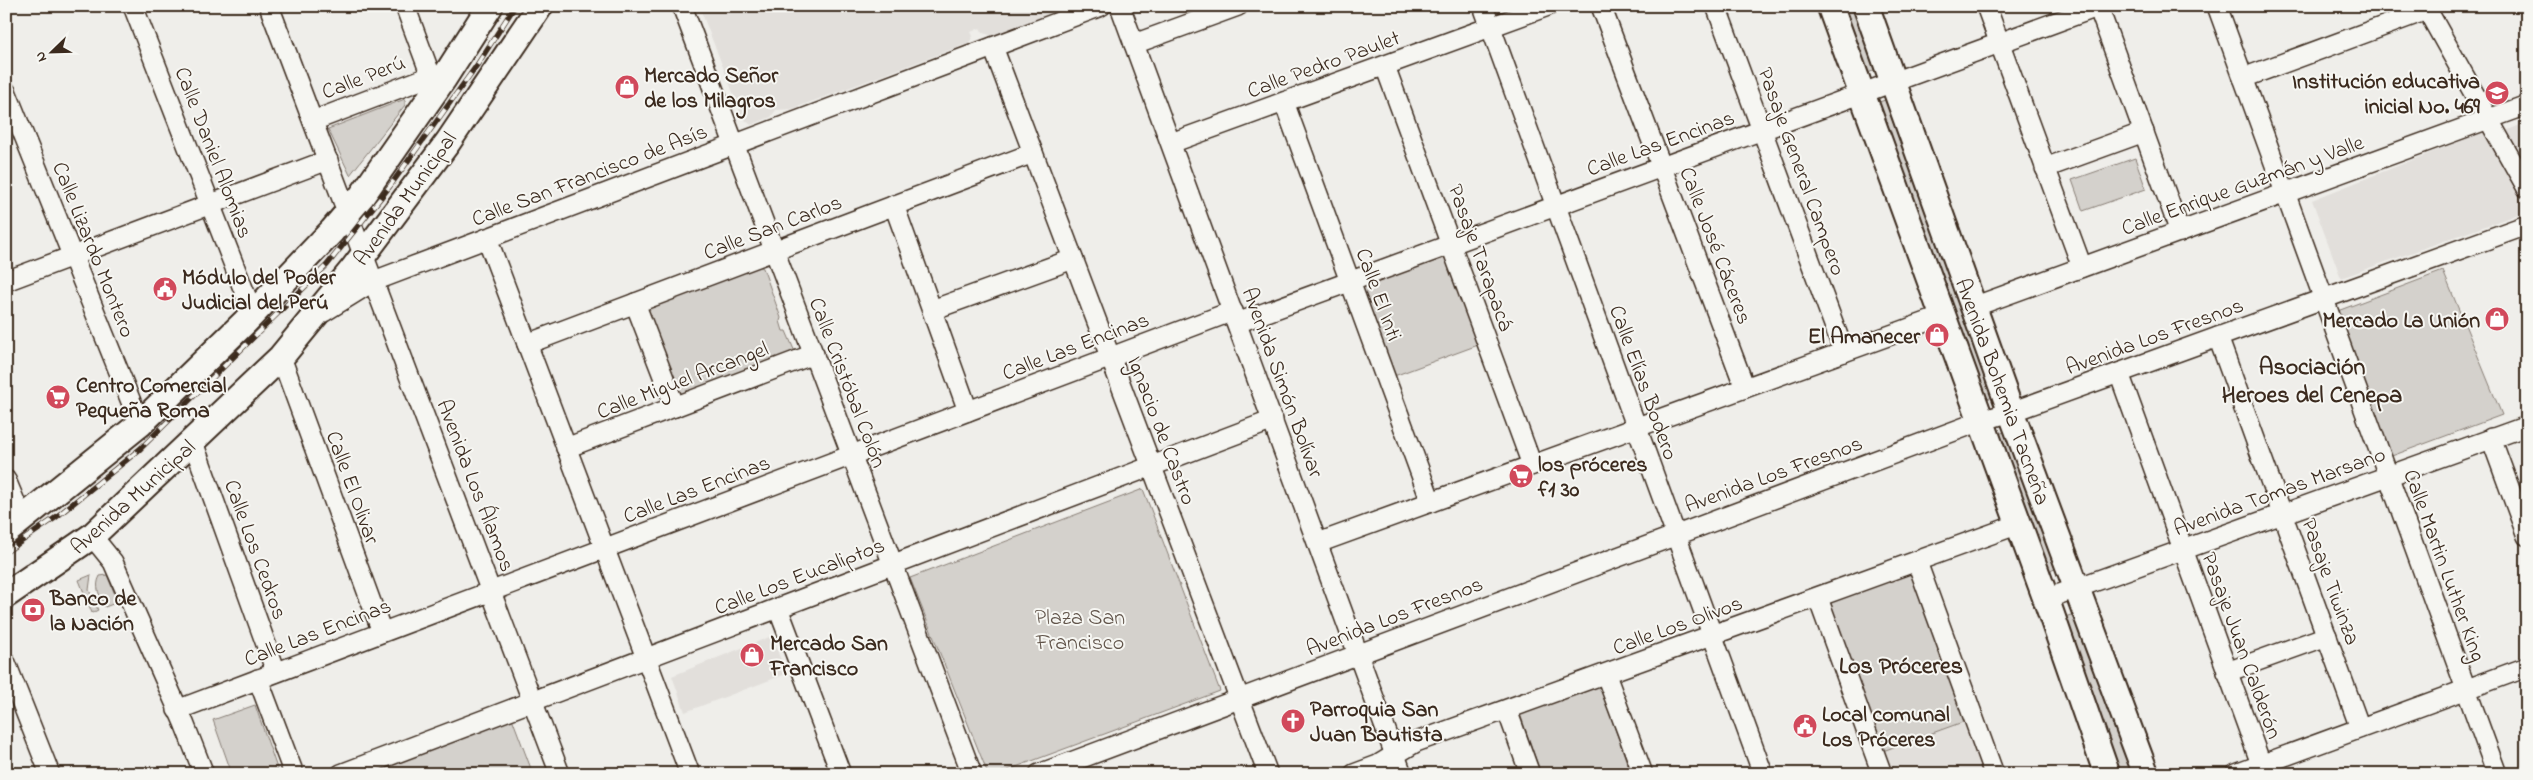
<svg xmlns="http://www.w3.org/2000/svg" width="2533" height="780" viewBox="0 0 2533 780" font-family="'Indie Flower',sans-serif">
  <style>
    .built { fill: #e2dfdb }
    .green { fill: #d4d1cc; stroke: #887e75 }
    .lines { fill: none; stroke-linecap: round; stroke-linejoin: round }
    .minor-casing { stroke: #3b2a1e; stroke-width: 22 }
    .major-casing { stroke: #3b2a1e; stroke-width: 29 }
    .minor { stroke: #f6f6f2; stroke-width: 19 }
    .major { stroke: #f6f6f2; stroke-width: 25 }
    .rail-casing { stroke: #3b2a1e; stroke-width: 5.5 }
    .rail { stroke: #f6f6f2; stroke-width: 4; stroke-dasharray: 11; stroke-linecap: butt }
    .labels { text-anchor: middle; stroke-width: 4; stroke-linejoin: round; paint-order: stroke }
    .street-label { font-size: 22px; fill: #3b2a1e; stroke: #f6f6f2 }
    .poi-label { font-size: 22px; font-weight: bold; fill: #3b2a1e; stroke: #f6f6f2; text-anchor: start }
    .park-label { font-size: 22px; fill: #61544a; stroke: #f6f6f2 }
    .neighbourhood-label { font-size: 24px; font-weight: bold; fill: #3b2a1e; stroke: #f6f6f2 }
  </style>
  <rect width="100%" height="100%" fill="#efeeea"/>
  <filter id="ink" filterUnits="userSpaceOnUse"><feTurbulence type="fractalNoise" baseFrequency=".02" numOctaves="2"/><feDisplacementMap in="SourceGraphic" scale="10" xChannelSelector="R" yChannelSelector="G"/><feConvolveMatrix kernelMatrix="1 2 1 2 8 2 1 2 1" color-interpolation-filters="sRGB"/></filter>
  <g filter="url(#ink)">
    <!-- built -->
    <g class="built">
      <polygon points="699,6 1073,6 993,36 983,33 980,28 971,32 973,36 969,43 792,109 776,110 771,117 751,125 743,118"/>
      <polygon points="2527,122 2527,168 2506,131"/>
      <polygon points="2488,130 2527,201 2527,211 2341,278 2312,200"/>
      <polygon points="772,636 786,674 685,712 672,676"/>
      <polygon points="1965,721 1986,774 1891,774 1882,751"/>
    </g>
    <!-- green -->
    <g class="green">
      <polygon points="1837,6 1853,6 1876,70 1862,75"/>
      <polygon points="405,99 405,105 350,175 328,129"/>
      <polygon points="1885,100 1993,397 1981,401 1873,104"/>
      <polygon points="2135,158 2146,189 2083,211 2072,180"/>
      <polygon points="1446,254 1478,345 1394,376 1361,285"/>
      <polygon points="759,266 763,268 781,318 780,321 783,331 786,331 795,352 683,397 679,395 646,314 648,309"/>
      <polygon points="2443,271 2502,415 2389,457 2335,312"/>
      <polygon points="2007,431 2057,568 2043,574 1993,436"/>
      <polygon points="1143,489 1220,691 997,774 988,774 910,578"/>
      <polygon points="1915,571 1971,719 1880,752 1824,604"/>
      <polygon points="91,575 89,590 98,610 92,613 79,580"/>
      <path d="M107 575 118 602 105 607C100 596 94 587 100 576Z"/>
      <polygon points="2074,614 2134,774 2117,774 2059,619"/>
      <polygon points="1600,686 1631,774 1541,774 1520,714"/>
      <polygon points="255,705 279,774 232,774 213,720"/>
      <polygon points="512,718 533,774 356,774"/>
    </g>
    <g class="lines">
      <defs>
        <g id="minor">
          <polyline points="133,6 253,314"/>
          <polyline points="269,6 560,774"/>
          <polyline points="405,6 431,76"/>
          <polyline points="682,6 972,774"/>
          <polyline points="1120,6 1402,774"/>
          <polyline points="1483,6 1763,774"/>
          <polyline points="1601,6 1745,388"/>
          <polyline points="1716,6 1844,352"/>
          <polyline points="1986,6 2082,267"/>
          <polyline points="2098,6 2180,232"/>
          <polyline points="2217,6 2497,774"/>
          <polyline points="2425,6 2527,188"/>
          <polyline points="1134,44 1238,6"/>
          <polyline points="993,47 1268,774"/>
          <polyline points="1385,66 1532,465"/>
          <polyline points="2243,78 2427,10"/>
          <polyline points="6,91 140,424"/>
          <polyline points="1284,102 1431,502"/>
          <polyline points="313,121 431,76 444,78"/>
          <polyline points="1171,143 1548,6"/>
          <polyline points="2045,168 2144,132"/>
          <polyline points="894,205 968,411"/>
          <polyline points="487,238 690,774"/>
          <polyline points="6,281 328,160"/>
          <polyline points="635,303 675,407"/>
          <polyline points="1973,307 2527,105"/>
          <polyline points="932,310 1073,259"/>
          <polyline points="324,312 374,281 1101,6"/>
          <polyline points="1237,323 2100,6"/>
          <polyline points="2218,337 2360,728"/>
          <polyline points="527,344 1033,153"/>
          <polyline points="281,357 382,632"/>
          <polyline points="2119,373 2261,764"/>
          <polyline points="2491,438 2527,536"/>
          <polyline points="193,442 276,672"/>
          <polyline points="566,448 814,354"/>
          <polyline points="6,480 23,521"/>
          <polyline points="92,536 113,562 184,723 204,774"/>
          <polyline points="1318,543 1943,316"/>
          <polyline points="1917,562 1994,774"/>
          <polyline points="1818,598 1882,774"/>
          <polyline points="2046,599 2527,426"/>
          <polyline points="778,608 841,774"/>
          <polyline points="6,663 50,774"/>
          <polyline points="2227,672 2327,636"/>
          <polyline points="1606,675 1643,774"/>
          <polyline points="258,679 294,774"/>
          <polyline points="177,710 1233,311"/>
          <polyline points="1507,710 1530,774"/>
          <polyline points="341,774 1273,420"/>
          <polyline points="1039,774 1981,421 2011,412 2527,225"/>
          <polyline points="1354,774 1378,765 1416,742 2019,524"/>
          <polyline points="2236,774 2527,667"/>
        </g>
        <g id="major">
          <polyline points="1830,6 2046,599 2107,774"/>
          <polyline points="1866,6 2011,412 2146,774"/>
          <polyline points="6,532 140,424 245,322 332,231 361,197 444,78 490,6"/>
          <polyline points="6,595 92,536 281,357 353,269 448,142 540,6"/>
        </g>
      </defs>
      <!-- minor casing -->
      <use href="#minor" class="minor-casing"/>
      <!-- major casing -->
      <use href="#major" class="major-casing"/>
      <!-- minor -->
      <use href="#minor" class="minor"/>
      <!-- major -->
      <use href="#major" class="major"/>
      <defs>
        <polyline id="rail" points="6,552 55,518 140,449 327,265 390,186 477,65 515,6"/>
      </defs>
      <!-- rail casing -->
      <use href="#rail" class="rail-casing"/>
      <!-- rail -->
      <use href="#rail" class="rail"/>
    </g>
  </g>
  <!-- icons -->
  <defs>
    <symbol id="shop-disc" viewBox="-11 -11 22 22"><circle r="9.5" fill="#d1495b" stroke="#f6f6f2"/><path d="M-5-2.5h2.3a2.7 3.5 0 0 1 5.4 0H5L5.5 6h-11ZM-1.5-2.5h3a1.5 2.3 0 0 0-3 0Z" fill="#fff"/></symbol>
    <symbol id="school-disc" viewBox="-11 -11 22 22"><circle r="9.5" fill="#d1495b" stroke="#f6f6f2"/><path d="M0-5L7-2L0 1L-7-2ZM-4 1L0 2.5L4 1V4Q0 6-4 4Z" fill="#fff"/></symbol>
    <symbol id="civic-disc" viewBox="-11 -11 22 22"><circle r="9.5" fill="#d1495b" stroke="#f6f6f2"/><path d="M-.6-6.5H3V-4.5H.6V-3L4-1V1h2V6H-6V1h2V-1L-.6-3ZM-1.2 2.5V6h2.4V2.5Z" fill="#fff"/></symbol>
    <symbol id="supermarket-disc" viewBox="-11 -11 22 22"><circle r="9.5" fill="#d1495b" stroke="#f6f6f2"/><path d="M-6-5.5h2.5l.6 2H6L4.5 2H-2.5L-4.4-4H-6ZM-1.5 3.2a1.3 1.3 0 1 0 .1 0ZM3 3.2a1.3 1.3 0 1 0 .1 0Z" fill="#fff"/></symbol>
    <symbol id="bank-disc" viewBox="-11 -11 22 22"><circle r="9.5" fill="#d1495b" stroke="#f6f6f2"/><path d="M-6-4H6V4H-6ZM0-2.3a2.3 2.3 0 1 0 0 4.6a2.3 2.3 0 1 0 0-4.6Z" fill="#fff"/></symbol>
    <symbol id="church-disc" viewBox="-11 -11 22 22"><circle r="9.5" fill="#d1495b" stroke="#f6f6f2"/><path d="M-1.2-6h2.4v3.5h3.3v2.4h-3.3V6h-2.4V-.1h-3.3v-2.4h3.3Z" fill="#fff"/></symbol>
  </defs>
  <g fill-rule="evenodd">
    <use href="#shop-disc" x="613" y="73" width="28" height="28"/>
    <use href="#school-disc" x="2483" y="79" width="28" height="28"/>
    <use href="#civic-disc" x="151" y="275" width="28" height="28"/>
    <use href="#shop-disc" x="2483" y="305" width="28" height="28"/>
    <use href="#shop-disc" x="1923" y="321" width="28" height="28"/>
    <use href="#supermarket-disc" x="44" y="383" width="28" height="28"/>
    <use href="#supermarket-disc" x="1507" y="462" width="28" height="28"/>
    <use href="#bank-disc" x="19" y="596" width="28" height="28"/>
    <use href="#shop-disc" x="738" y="641" width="28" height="28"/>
    <use href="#church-disc" x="1279" y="707" width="28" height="28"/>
    <use href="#civic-disc" x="1791" y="712" width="28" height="28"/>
  </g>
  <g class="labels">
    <!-- street labels -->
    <g class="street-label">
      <text transform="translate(1323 63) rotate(-20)" y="8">Calle Pedro Paulet</text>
      <text transform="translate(363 76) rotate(-21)" y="8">Calle Perú</text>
      <text transform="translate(1660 142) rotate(-20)" y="8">Calle Las Encinas</text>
      <text transform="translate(215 152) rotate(69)" y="8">Calle Daniel Alomias</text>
      <text transform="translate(1803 171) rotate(70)" y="8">Pasaje General Campero</text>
      <text transform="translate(589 174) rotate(-21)" y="8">Calle San Francisco de Asís</text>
      <text transform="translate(2242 184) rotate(-20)" y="8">Calle Enrique Guzmán y Valle</text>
      <text transform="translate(404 198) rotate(-54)" y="8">Avenida Municipal</text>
      <text transform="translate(772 226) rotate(-21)" y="8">Calle San Carlos</text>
      <text transform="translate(1717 245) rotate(69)" y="8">Calle José Cáceres</text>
      <text transform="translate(95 249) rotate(68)" y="8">Calle Lizardo Montero</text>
      <text transform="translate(1482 257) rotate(70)" y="8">Pasaje Tarapacá</text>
      <text transform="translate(1380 294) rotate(70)" y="8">Calle El Inti</text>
      <text transform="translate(2154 335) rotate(-20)" y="8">Avenida Los Fresnos</text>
      <text transform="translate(1075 345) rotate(-21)" y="8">Calle Las Encinas</text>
      <text transform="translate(682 379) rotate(-21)" y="8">Calle Miguel Arcangel</text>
      <text transform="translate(849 382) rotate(69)" y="8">Calle Cristóbal Colón</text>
      <text transform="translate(1284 382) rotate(70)" y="8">Avenida Simón Bolívar</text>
      <text transform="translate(1645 382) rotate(70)" y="8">Calle Elías Bodero</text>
      <text transform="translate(2004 391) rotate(70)" y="8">Avenida Bohemia Tacneña</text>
      <text transform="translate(1163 430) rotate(69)" y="8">Ignacio de Castro</text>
      <text transform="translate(1773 473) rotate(-20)" y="8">Avenida Los Fresnos</text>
      <text transform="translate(477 485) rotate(69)" y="8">Avenida Los Álamos</text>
      <text transform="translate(354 487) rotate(70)" y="8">Calle El Olivar</text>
      <text transform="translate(696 488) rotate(-21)" y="8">Calle Las Encinas</text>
      <text transform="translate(2279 490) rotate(-20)" y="8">Avenida Tomas Marsano</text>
      <text transform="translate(132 496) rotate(-42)" y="8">Avenida Municipal</text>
      <text transform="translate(257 549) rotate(70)" y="8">Calle Los Cedros</text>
      <text transform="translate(2446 565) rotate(70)" y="8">Calle Martin Luther King</text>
      <text transform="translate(799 575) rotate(-21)" y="8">Calle Los Eucaliptos</text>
      <text transform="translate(2332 581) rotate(70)" y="8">Pasaje Tiwinza</text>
      <text transform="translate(1394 615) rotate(-21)" y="8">Avenida Los Fresnos</text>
      <text transform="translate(1677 624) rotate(-20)" y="8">Calle Los Olivos</text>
      <text transform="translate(317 631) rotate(-21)" y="8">Calle Las Encinas</text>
      <text transform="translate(2243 645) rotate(70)" y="8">Pasaje Juan Calderón</text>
    </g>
    <!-- poi labels -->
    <g class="poi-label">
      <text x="644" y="82">Mercado Señor<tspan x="644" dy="25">de los Milagros</tspan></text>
      <text x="2480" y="88" text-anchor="end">Institución educativa<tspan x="2480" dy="25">inicial No. 469</tspan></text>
      <text x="182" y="284">Módulo del Poder<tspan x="182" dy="25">Judicial del Perú</tspan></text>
      <text x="2480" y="327" text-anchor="end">Mercado La Unión</text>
      <text x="1920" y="343" text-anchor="end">El Amanecer</text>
      <text x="76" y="392">Centro Comercial<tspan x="76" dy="25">Pequeña Roma</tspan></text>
      <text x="1538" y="471">los próceres<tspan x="1538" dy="25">f1 30</tspan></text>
      <text x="50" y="605">Banco de<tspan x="50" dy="25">la Nación</tspan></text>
      <text x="770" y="650">Mercado San<tspan x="770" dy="25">Francisco</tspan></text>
      <text x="1310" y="716">Parroquia San<tspan x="1310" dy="25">Juan Bautista</tspan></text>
      <text x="1822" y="721">Local comunal<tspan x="1822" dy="25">Los Próceres</tspan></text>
    </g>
    <!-- park labels -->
    <g class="park-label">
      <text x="1080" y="624">Plaza San<tspan x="1080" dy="25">Francisco</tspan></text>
    </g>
    <!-- neighbourhood labels -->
    <g class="neighbourhood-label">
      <text x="2312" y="374">Asociación<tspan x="2312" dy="28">Heroes del Cenepa</tspan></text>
      <text x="1901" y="673">Los Próceres</text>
    </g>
  </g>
  <!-- margin -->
  <rect width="2533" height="780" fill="none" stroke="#f6f6f2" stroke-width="25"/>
  <rect x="12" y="12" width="2508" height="755" fill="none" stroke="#3b2a1e" stroke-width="2" filter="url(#ink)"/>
  <!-- north arrow -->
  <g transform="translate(52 52) rotate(247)" stroke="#f6f6f2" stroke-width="4" paint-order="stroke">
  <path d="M0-4L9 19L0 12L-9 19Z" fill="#3b2a1e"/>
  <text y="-8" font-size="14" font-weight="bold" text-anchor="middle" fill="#3b2a1e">N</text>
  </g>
</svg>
